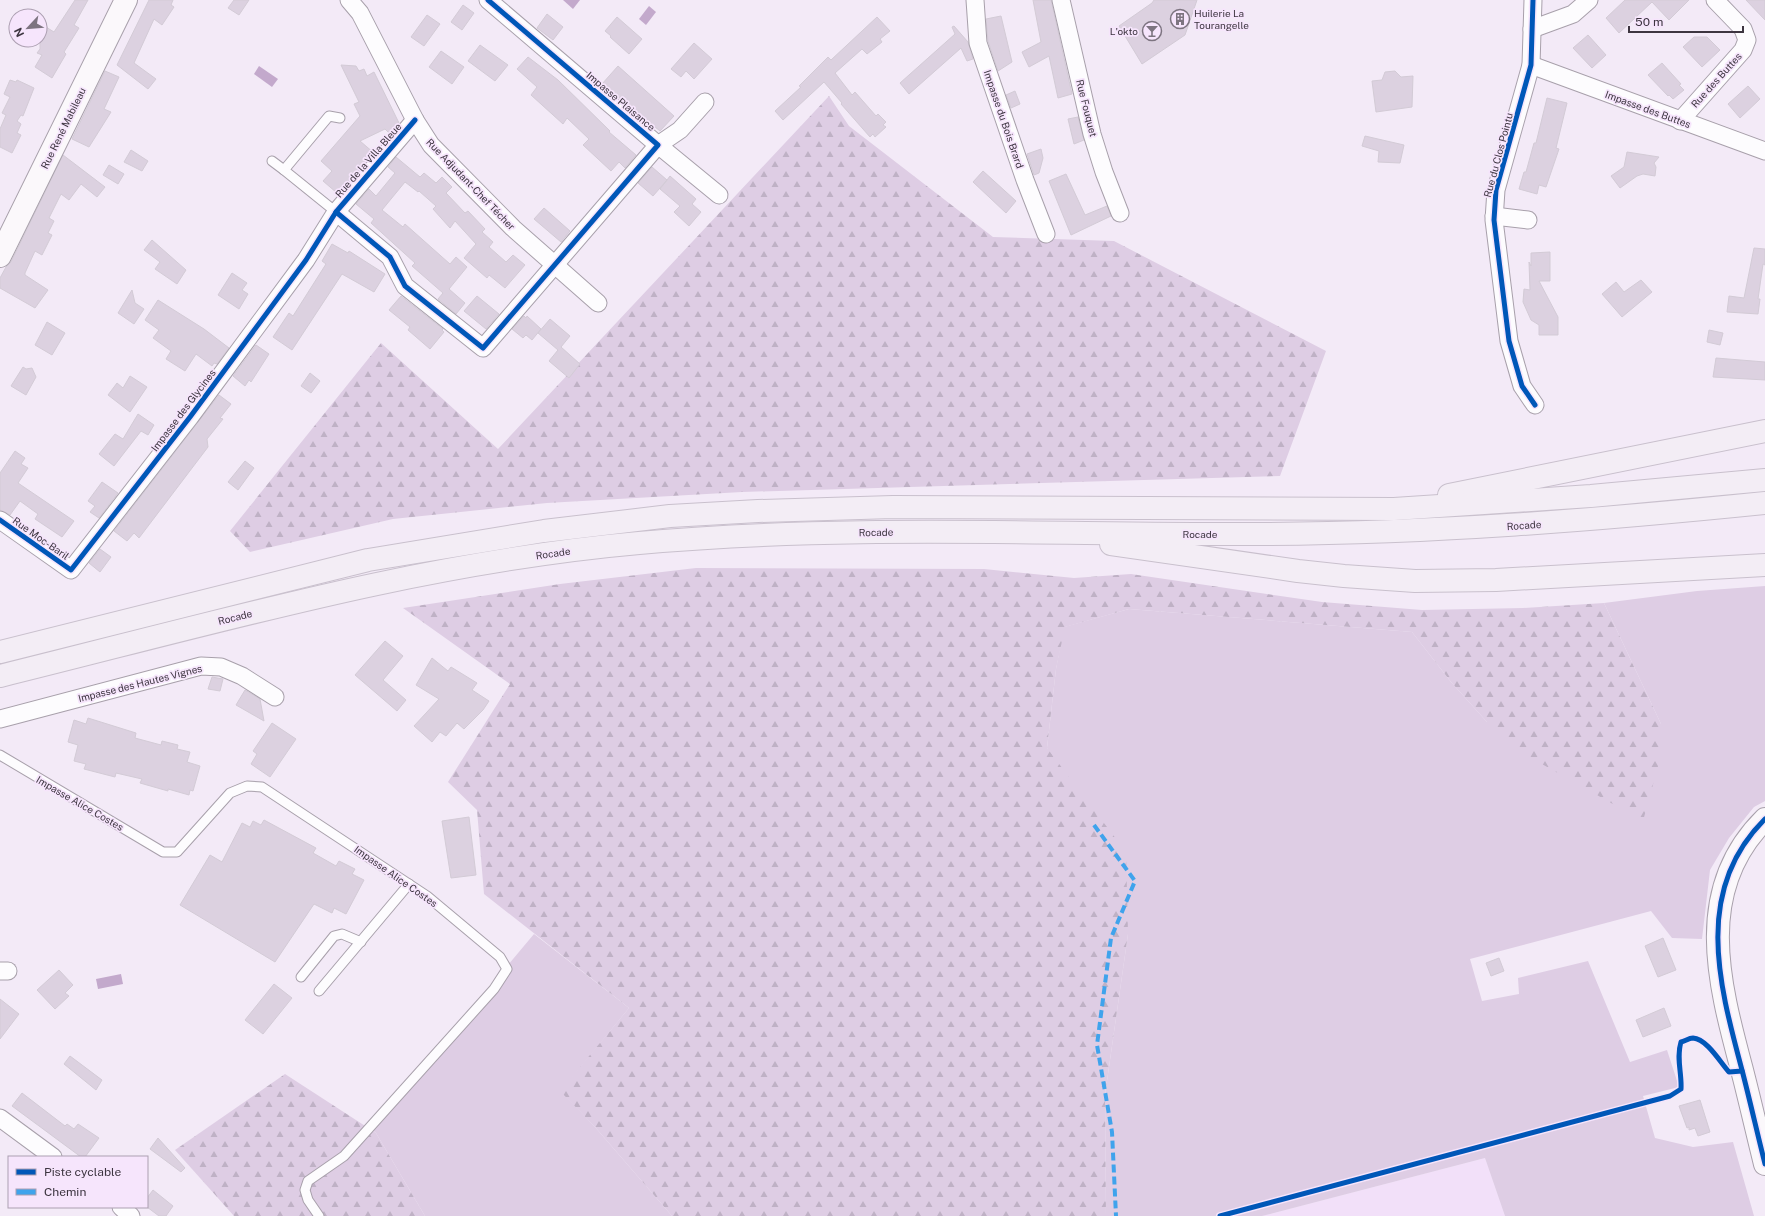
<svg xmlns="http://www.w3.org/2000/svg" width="1765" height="1216" viewBox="0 0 1765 1216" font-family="'Public Sans',sans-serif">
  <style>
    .built { fill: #f2e0f9 }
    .grass { fill: #decde4 }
    .forest { fill: url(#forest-firs) }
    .water { fill: #c3a9cc }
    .building { fill: #dcd1e0; stroke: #d3cbd6 }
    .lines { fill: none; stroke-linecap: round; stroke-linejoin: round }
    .lane-casing { stroke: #a8a0ab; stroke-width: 11 }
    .street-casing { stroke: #a8a0ab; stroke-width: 19 }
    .secondary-casing { stroke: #a8a0ab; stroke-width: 24 }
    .highway-casing { stroke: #c9c0cd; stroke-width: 24 }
    .lane { stroke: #fdfcfe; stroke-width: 9 }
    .street { stroke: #fdfcfe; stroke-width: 17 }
    .secondary { stroke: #fbf8fb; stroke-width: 22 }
    .highway { stroke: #f3edf5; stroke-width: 22 }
    .quiet { stroke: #3fa3ec; stroke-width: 4; stroke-dasharray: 8 4; stroke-linecap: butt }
    .cycleway-casing { stroke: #f6e5fc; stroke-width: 8 }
    .cycleway { stroke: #0057b8; stroke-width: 5 }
    .labels { text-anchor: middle; stroke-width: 3.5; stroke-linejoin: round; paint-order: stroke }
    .poi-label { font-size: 10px; fill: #3d3540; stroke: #f6e5fc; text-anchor: start }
    .street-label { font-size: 10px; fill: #3d3540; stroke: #f6e5fc }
  </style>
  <defs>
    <pattern id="forest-firs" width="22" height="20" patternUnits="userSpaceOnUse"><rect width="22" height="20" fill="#decde4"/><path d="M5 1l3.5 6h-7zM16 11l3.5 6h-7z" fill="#bfb1c5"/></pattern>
  </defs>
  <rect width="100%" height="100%" fill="#f3eaf7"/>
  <!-- built -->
  <polygon class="built" points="1485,1158 1505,1216 1262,1216"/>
  <!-- grass -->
  <g class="grass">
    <polygon points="1765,586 1765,801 1754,807 1729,838 1710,870 1702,939 1672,938 1651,911 1470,959 1482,1001 1519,994 1518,978 1588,961 1630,1062 1667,1050 1679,1087 1643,1096 1655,1138 1693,1147 1733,1142 1754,1216 1505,1216 1485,1158 1262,1216 1106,1216 1105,1095 1128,934 1047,748 1056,669 1064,627 1129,609 1412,632 1451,682 1487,722 1661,724 1604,603 1697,591"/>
    <polygon points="534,934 629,1008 561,1091 595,1127 672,1216 425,1216 376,1133 371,1129"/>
  </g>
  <!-- forest -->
  <g class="forest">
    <polygon points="829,96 849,126 993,237 1114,241 1326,351 1280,476 742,492 547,503 393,519 250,552 230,531 381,343 498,449"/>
    <polygon points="696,568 984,569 1074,578 1131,574 1322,602 1422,610 1523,608 1604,603 1661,724 1660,759 1643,821 1533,759 1487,722 1451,682 1412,632 1129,609 1065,627 1056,669 1047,748 1126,852 1128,934 1105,1095 1106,1216 672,1216 595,1127 560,1091 629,1008 484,894 477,810 448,782 510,684 403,608 560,584"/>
    <polygon points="285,1074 376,1133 425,1216 234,1216 175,1150"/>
  </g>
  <!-- water -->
  <g class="water">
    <polygon points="563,0 580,0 573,9"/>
    <polygon points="649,6 656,12 646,25 639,19"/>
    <polygon points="259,66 278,79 272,87 254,74"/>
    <polygon points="121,974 123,984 98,989 96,979"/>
  </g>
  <!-- building -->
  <g class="building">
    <polygon points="75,0 88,0 74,25 79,28 64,52 66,54 52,78 35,67 42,55 37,53 40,49 40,36 46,27 54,32"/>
    <polygon points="149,0 173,0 171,5 174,7 162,25 154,19 134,63 156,79 148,89 117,65"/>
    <polygon points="234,0 249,0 239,15 228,8"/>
    <polygon points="1033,0 1051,0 1072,94 1058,98 1049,56 1029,67 1022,52 1041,42"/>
    <polygon points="1154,0 1197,0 1185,35 1142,64 1119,26 1152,3"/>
    <polygon points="1625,0 1689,0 1669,20 1652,2 1619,33 1606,18"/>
    <polygon points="1746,0 1765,0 1765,20"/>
    <polygon points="463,5 474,13 462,30 451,22"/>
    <polygon points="547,14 563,27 553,40 537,28"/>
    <polygon points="427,15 440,24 424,46 411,37"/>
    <polygon points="1001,16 1012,62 998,71 988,41 986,19"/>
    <polygon points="617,17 642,39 629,54 610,37 611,36 605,31"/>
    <polygon points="877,17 890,31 880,39 882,42 867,54 862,49 835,73 852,95 855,92 876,116 878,114 886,122 883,125 886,127 875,137 873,134 870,137 841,104 842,103 824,82 783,120 775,111 801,87 799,86 828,57 831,60"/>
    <polygon points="954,26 968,42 973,59 967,61 961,48 909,94 900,83 955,34 952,27"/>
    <polygon points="1588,35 1606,55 1592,68 1573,48"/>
    <polygon points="1694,37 1707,37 1720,50 1702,67 1683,47"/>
    <polygon points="694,43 712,59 694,79 686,71 681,77 671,69"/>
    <polygon points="480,45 508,65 495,81 468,61"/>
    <polygon points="441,51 464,67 452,84 429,67"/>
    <polygon points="528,57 558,80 610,131 609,132 636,155 625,168 619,162 611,171 583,145 589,139 567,118 563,124 531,95 537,87 517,69"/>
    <polygon points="1662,63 1681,84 1679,85 1684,90 1673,99 1669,95 1668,96 1648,75"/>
    <polygon points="341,65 356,66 359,71 364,69 367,76 374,72 399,123 390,134 385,129 360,141 374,153 340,192 339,190 337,193 323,181 332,171 321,161 360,116 354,104 359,102"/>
    <polygon points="618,66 674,116 660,131 602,84"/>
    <polygon points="105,71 119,77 104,109 111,112 89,147 72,139"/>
    <polygon points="1395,71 1401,77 1413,76 1412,107 1376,112 1372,81 1382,80 1385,72"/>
    <polygon points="10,80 16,82 17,80 34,88 23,116 21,115 17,121 21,124 17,133 21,135 12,153 0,147 0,129 6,115 2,113 10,97 4,94"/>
    <polygon points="1748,86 1760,99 1740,118 1728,104"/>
    <polygon points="1015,91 1020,104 1011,108 1006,95"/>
    <polygon points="1547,98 1567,103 1556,148 1559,149 1546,187 1539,185 1537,194 1519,189 1524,172 1526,172 1534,143 1536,143"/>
    <polygon points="1078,117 1084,140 1074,144 1068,119"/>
    <polygon points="1365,136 1404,145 1400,163 1378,162 1379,151 1362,146"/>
    <polygon points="1041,149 1043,158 1039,173 1034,175 1027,154"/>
    <polygon points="131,150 148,161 142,171 124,162"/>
    <polygon points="1627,152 1659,157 1654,163 1656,167 1655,176 1643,174 1637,176 1620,188 1611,176 1624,167"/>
    <polygon points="63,155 105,187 97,197 81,184 69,200 61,194 49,218 54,221 48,233 52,235 42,255 35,251 25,273 25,275 48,290 35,308 0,288 0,278 6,267 11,262"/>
    <polygon points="396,157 420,177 424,173 436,183 442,177 452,187 446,193 465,213 468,211 485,229 482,232 493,242 489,247 506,262 513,255 525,265 505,288 489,275 487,278 464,258 476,244 455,221 450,228 433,209 436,206 419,191 418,192 405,182 382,210 403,227 405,224 450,264 456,257 467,267 449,289 465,303 456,314 438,299 443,293 412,266 415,263 371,223 374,219 356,204 369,189 376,196 395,173 388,167"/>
    <polygon points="109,165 124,174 118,184 103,175"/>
    <polygon points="652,167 667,180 670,176 696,199 692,204 701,212 689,226 674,212 680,206 660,189 667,180 653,196 638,183"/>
    <polygon points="983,171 1016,201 1006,213 973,182"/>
    <polygon points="1066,174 1085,215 1107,206 1111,216 1071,235 1049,181"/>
    <polygon points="544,208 570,231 561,242 534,219"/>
    <polygon points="152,240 186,270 177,284 155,269 160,262 144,250"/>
    <polygon points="332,244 348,253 349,251 385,274 374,292 342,274 292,350 273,337 289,313 293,316 326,264 322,261"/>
    <polygon points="1754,248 1765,249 1765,265 1763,264 1758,299 1760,299 1758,314 1727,312 1729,296 1744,298"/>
    <polygon points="1550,252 1550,281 1539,281 1558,317 1558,335 1539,335 1539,325 1531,320 1523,302 1524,289 1530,290 1529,262 1531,266 1531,253"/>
    <polygon points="232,273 247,283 242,290 248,294 239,309 218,295"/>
    <polygon points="1641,280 1652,292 1622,317 1602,294 1616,282 1624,292"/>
    <polygon points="132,290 135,303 144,309 134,324 118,313"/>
    <polygon points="401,296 443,329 442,330 444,332 430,349 408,330 410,327 389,310"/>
    <polygon points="477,296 499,314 486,329 464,311"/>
    <polygon points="158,300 204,329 229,348 217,364 214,363 212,366 196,354 185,371 166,359 171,351 153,338 159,330 145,320"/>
    <polygon points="524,316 526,318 527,316 541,329 532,340 526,335 523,338 512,329"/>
    <polygon points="550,319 570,336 561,347 580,364 569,378 549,361 558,350 538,333"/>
    <polygon points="47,322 65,333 52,355 35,345"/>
    <polygon points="1709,330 1723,333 1720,345 1707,342"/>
    <polygon points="256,345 269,354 251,382 249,380 245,386 233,376"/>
    <polygon points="1716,358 1765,362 1765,380 1713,377"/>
    <polygon points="23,367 26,369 32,368 36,377 26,395 11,386"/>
    <polygon points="310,373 320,381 311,393 301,386"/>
    <polygon points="130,376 147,387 130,412 108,395 117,383 123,388"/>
    <polygon points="219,395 231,404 220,418 223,419 207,439 208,447 139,538 134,533 127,541 114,531"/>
    <polygon points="138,414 154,425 148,435 141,431 114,466 99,454 115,434 123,439"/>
    <polygon points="15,451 25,458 21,464 28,468 18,483 74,521 62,537 35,519 38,514 20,501 10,515 0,510 0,473"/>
    <polygon points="245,461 254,468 238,490 228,482"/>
    <polygon points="102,482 118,493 99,518 90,512 95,506 88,501"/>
    <polygon points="100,549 111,557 100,572 89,563"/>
    <polygon points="385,641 403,656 383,680 406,700 397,711 355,675"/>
    <polygon points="432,658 448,671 451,667 477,683 472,690 489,701 483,710 464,729 457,723 446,736 440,732 432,742 414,726 439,699 416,685"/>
    <polygon points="212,677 223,679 220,691 208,689"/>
    <polygon points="245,690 260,699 264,721 236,705"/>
    <polygon points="88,718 136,733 135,738 161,745 162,741 178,745 177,749 190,752 187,762 200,766 193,791 190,790 189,795 168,789 168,791 140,783 142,779 116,773 115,777 84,769 86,764 74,761 78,745 68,742 74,720 86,724"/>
    <polygon points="272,723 296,739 270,777 251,764 257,754 253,751"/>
    <polygon points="469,817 476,875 451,878 442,821"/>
    <polygon points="264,820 316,848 313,853 336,866 339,861 355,869 352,874 364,880 346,914 334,908 332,913 314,904 275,962 180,905 210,855 222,862 242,823 250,827 253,821 261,825"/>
    <polygon points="1663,938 1676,970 1658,977 1645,946"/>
    <polygon points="1499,958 1504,971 1491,976 1486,963"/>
    <polygon points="59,970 73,985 65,993 69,996 55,1009 37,990"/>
    <polygon points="274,984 292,998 263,1034 245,1020"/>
    <polygon points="0,999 19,1014 0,1039"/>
    <polygon points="1664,1008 1671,1026 1643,1037 1636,1020"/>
    <polygon points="70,1056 102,1080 96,1090 64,1064"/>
    <polygon points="22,1093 65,1126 67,1124 74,1129 78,1124 99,1138 85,1157 81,1157 12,1106"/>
    <polygon points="1700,1100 1710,1132 1698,1136 1695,1128 1689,1130 1689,1127 1687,1128 1679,1106"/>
    <polygon points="158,1138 185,1168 181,1172 150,1149"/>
    <polygon points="153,1190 173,1206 166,1216 159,1216 147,1207 147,1198"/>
  </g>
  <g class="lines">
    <defs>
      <g id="lane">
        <polyline points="272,161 284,170"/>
        <polyline points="336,212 284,170 329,116 340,118"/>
        <polyline points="0,755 163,852 177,852 230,793 247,786 262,787 427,896 500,957 507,969 494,989 344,1156 308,1181 305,1190 308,1200 319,1216"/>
        <polyline points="301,977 334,936 342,934 361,942"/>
        <polyline points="319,991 409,884"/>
      </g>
      <g id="street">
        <polyline points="349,0 360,13 415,120 431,145 513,228 598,303"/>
        <polyline points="975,0 978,43 1025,180 1046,234"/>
        <polyline points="1061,0 1092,134 1104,172 1120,213"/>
        <polyline points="1533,0 1531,65 1496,190 1494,220 1509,341 1522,386 1535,405"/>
        <polyline points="1532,29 1573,14 1589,0"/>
        <polyline points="1531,65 1765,151"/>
        <polyline points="705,102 680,130 658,145 719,195"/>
        <polyline points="1680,121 1743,50 1747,40 1743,29 1715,0"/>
        <polyline points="336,212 390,257 405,286 483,348 658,145 488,0"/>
        <polyline points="1494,216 1528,220"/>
        <polyline points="0,520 71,570 190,417 306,260 336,212 415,120"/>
        <polyline points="0,719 201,666 221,667 242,676 275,697"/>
        <polyline points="0,971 8,971"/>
        <polyline points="0,1118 53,1157"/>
        <polyline points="121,1207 131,1216"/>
      </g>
      <g id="secondary">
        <polyline points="0,256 126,0"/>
        <path d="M1765 819C1693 890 1719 984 1742 1070 1750 1101 1757 1132 1765 1164"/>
      </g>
      <g id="highway">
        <polyline points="1449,495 1765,431"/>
        <polyline points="1111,544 1298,571 1344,576 1415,581 1496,580 1765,565"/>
        <polyline points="0,652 368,560 544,531 670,516 758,511 893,507 1394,509 1591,496 1765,480"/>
        <path d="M0 676C211 624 422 562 639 543 847 524 1056 535 1265 534 1433 533 1598 520 1765 503"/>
      </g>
    </defs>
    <!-- lane casing -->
    <use href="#lane" class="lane-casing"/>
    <!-- street casing -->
    <use href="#street" class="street-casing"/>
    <!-- secondary casing -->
    <use href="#secondary" class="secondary-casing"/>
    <!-- highway casing -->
    <use href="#highway" class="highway-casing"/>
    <!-- lane -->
    <use href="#lane" class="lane"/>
    <!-- street -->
    <use href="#street" class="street"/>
    <!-- secondary -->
    <use href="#secondary" class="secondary"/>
    <!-- highway -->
    <use href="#highway" class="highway"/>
    <!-- quiet -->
    <polyline class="quiet" points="1094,825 1135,881 1111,938 1097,1045 1112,1132 1116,1216"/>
    <defs>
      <g id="cycleway">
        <polyline points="1533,0 1531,65 1496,190 1494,220 1509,341 1522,386 1535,405"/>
        <polyline points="336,212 390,257 405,286 483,348 658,145 488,0"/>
        <polyline points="0,520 71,570 190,417 306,260 336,212 415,120"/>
        <path d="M1765 819C1693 890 1719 984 1742 1070 1750 1101 1757 1132 1765 1164"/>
        <path d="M1220 1216 1670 1096 1681 1089C1682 1073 1676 1058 1681 1042 1685 1041 1689 1038 1693 1038 1707 1039 1720 1062 1729 1072L1742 1071"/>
      </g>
    </defs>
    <!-- cycleway casing -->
    <use href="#cycleway" class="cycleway-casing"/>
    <!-- cycleway -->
    <use href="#cycleway" class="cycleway"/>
  </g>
  <!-- icons -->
  <defs>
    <symbol id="building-ring" viewBox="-11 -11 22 22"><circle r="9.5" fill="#f6e5fc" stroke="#7d7480" stroke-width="1.5"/><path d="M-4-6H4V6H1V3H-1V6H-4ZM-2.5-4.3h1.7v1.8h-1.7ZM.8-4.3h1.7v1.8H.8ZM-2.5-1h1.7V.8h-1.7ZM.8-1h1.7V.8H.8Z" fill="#7d7480"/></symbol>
    <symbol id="bar-ring" viewBox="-11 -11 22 22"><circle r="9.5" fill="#f6e5fc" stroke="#7d7480" stroke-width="1.5"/><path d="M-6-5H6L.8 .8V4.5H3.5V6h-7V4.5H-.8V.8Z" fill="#7d7480"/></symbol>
  </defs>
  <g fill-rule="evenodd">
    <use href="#building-ring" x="1169" y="8" width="22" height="22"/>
    <use href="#bar-ring" x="1141" y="20" width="22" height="22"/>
  </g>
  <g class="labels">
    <!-- poi labels -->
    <g class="poi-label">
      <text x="1194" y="17">Huilerie La<tspan x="1194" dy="12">Tourangelle</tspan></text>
      <text x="1138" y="35" text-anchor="end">L'okto</text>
    </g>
    <!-- street labels -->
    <g class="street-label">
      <text transform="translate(1716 80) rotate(-48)" y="4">Rue des Buttes</text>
      <text transform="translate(621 101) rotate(40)" y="4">Impasse Plaisance</text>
      <text transform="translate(1087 108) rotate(76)" y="4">Rue Fouquet</text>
      <text transform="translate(1648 109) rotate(20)" y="4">Impasse des Buttes</text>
      <text transform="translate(1004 119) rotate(71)" y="4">Impasse du Bois Brard</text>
      <text transform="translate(63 128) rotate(-64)" y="4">Rue René Mabileau</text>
      <text transform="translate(1498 155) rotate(-75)" y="4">Rue du Clos Pointu</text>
      <text transform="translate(368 160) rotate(-49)" y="4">Rue de la Villa Bleue</text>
      <text transform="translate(471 184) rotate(46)" y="4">Rue Adjudant-Chef Técher</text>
      <text transform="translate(183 410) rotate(-53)" y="4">Impasse des Glycines</text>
      <text transform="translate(1524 525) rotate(-4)" y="4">Rocade</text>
      <text transform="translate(876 532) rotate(-1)" y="4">Rocade</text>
      <text x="1200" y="538">Rocade</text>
      <text transform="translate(41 538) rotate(35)" y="4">Rue Moc-Baril</text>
      <text transform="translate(553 553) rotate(-8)" y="4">Rocade</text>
      <text transform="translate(235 617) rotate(-14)" y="4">Rocade</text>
      <text transform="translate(140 683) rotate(-14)" y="4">Impasse des Hautes Vignes</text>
      <text transform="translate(80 803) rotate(30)" y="4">Impasse Alice Costes</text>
      <text transform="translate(396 876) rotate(35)" y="4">Impasse Alice Costes</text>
    </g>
  </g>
  <!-- legend -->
  <rect x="8" y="1156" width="140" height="52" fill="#f6e5fc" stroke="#ac9fb1"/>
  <rect x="16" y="1169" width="20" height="6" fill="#0057b8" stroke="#ac9fb1"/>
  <text x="44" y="1176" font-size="12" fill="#3d3540">Piste cyclable</text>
  <rect x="16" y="1189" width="20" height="6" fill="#3fa3ec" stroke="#ac9fb1"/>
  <text x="44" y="1196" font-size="12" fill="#3d3540">Chemin</text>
  <!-- north arrow -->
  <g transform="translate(28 28) rotate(244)"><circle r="19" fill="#f6e5fc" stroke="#ac9fb1"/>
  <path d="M0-3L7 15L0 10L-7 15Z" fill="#7d7480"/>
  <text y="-6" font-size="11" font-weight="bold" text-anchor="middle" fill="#3d3540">N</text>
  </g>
  <!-- scale -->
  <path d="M1629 26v6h114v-6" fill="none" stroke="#3d3540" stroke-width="2"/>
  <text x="1635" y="26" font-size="12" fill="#3d3540" stroke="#f6e5fc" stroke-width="3" paint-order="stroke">50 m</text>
</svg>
